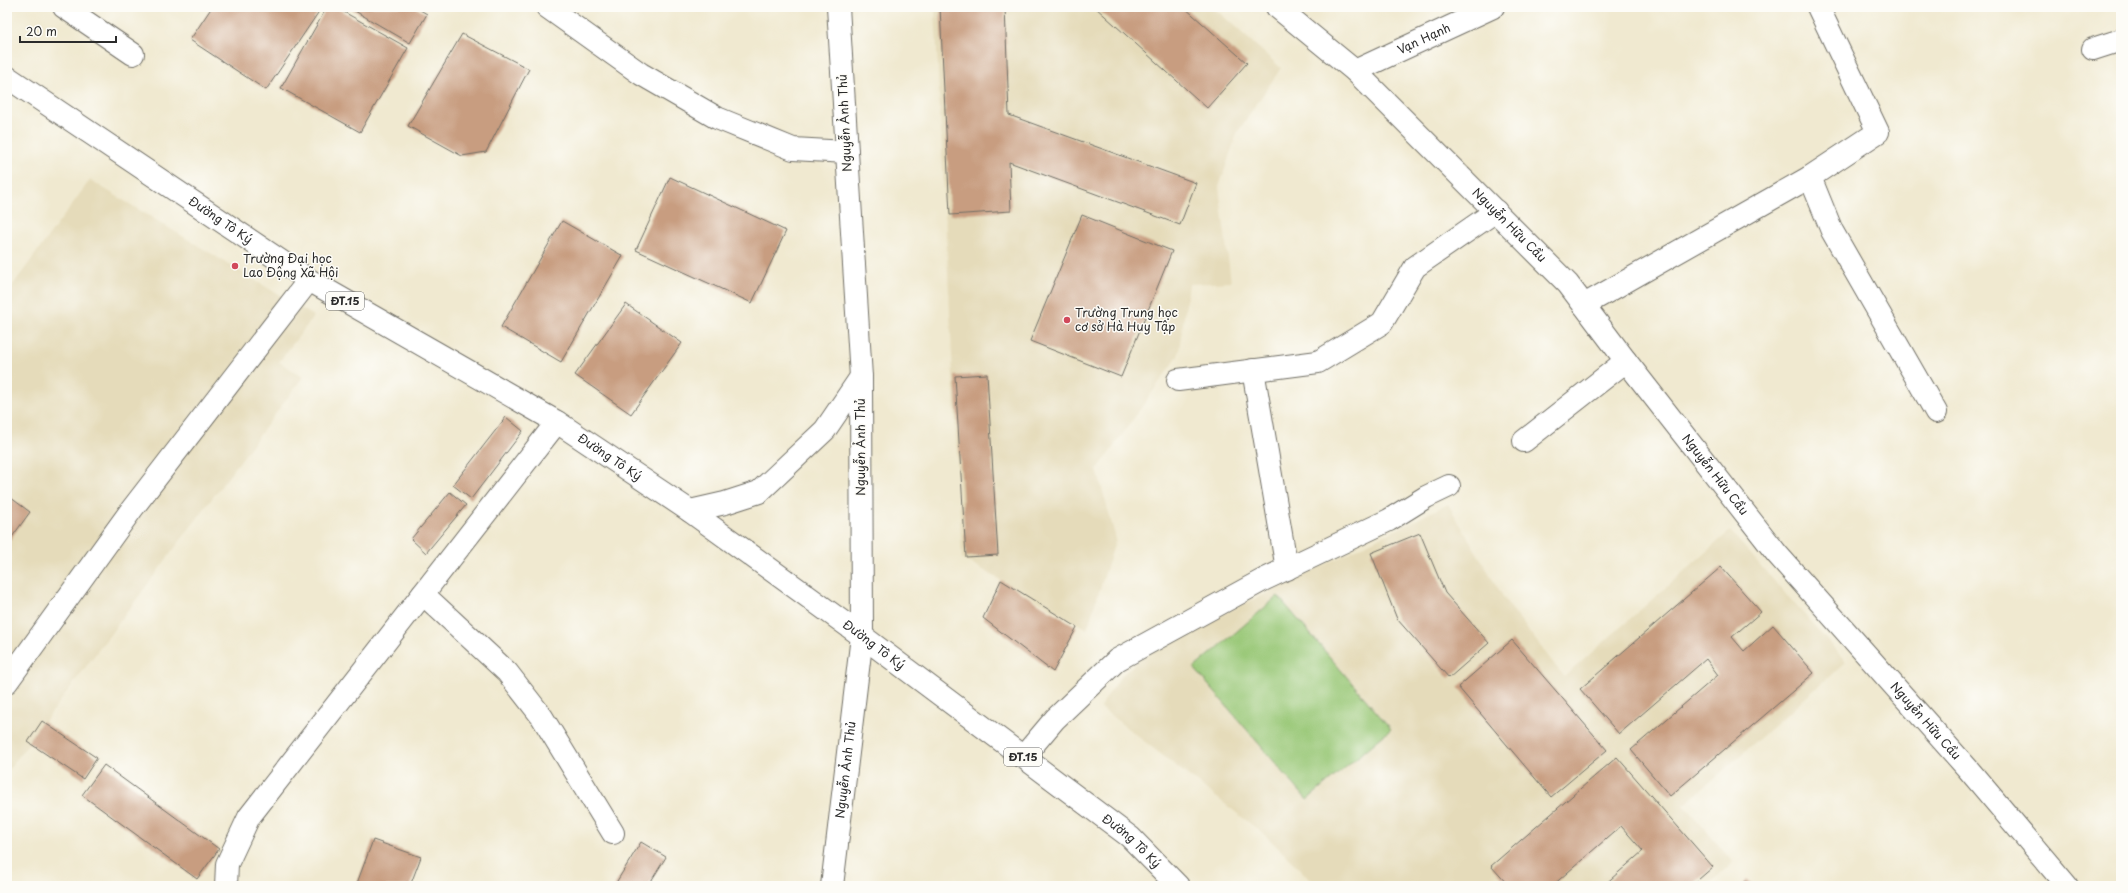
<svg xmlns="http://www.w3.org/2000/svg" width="2128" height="893" viewBox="0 0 2128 893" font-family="'Playpen Sans',sans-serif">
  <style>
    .built { fill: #e5dbba }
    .green { fill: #98c776; stroke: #627950 }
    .building { fill: #c89d80 }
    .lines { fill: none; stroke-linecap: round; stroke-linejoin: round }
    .minor-casing { stroke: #706e65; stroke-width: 24 }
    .major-casing { stroke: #706e65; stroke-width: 24 }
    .minor { stroke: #fff; stroke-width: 22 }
    .major { stroke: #fff; stroke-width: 22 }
    .poi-dot { fill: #d1495b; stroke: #fdfcf7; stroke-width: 1.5 }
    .labels { text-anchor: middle; stroke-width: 3; stroke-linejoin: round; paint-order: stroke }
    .shield { fill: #fdfcf7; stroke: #6a6a68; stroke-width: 1 }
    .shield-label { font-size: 11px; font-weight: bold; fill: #2b2b2b }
    .street-label { font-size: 12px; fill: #2b2b2b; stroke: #fdfcf7 }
    .poi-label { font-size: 12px; fill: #2b2b2b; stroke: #fdfcf7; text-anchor: start }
  </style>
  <rect width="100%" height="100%" fill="#fdfcf7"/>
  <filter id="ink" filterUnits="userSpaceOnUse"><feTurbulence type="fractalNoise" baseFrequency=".025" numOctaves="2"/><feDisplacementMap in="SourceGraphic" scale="8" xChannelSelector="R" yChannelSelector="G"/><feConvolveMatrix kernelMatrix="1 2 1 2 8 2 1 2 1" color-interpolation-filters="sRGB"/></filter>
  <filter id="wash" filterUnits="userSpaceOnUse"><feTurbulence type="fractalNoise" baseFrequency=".012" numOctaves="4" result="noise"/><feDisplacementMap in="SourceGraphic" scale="16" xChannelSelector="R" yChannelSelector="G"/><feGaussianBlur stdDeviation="0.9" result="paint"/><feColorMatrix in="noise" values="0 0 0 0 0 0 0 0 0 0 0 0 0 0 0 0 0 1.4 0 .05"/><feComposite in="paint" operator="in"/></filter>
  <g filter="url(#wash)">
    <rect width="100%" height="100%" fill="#f0e9d0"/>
    <!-- built -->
    <g class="built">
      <polygon points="935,7 1213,7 1281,68 1237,133 1219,187 1231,282 1189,284 1178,356 1097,470 1116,539 1087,629 962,558"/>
      <polygon points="90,180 314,316 279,362 303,377 7,772 7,293"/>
      <polygon points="1448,504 1505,600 1564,677 1730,531 1846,662 1684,805 1733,862 1707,886 1317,886 1265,835 1100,707 1121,676 1149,651"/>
    </g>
    <!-- green -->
    <polygon class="green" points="1278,596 1391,729 1307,800 1194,668"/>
    <g id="blocks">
      <!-- building -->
      <g class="building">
        <polygon points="212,7 322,7 266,90 190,40"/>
        <polygon points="327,7 335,7 408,48 360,132 281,88"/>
        <polygon points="348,7 415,7 427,14 410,43"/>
        <polygon points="940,7 1005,7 1009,115 1196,183 1180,225 1009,162 1011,211 950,215"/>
        <polygon points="1095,7 1184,7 1247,63 1207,108"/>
        <polygon points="462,34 529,69 486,152 462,156 408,126"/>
        <polygon points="670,177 786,231 752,303 636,250"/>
        <polygon points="1082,215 1172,251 1121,377 1030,341"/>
        <polygon points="562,221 623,256 561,362 501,327"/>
        <polygon points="626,304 682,343 631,414 575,375"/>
        <polygon points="987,374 998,555 966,557 955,376"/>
        <polygon points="506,417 523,431 471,499 453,485"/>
        <polygon points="450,492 466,505 426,553 411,539"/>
        <polygon points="7,495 30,512 7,544"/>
        <polygon points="1420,533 1445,593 1489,643 1449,678 1397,619 1371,553"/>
        <polygon points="1721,567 1761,612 1732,637 1744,651 1773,625 1814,673 1670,796 1631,750 1718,675 1706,659 1619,734 1580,689"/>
        <polygon points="1001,580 1077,627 1053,672 983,618"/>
        <polygon points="1512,640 1607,750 1551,797 1458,687"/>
        <polygon points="42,721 97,758 83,779 28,742"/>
        <polygon points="1617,757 1713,867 1691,886 1603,886 1643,851 1621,826 1552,886 1509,886 1491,866"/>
        <polygon points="104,765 219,849 197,879 82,795"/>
        <polygon points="373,840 421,857 410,886 356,886"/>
        <polygon points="641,842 666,857 648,886 614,886"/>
        <polygon points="1747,880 1753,886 1742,886"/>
      </g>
    </g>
  </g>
  <g filter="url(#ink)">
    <use href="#blocks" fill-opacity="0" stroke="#706e65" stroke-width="1"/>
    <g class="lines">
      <defs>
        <g id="minor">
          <polyline points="64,7 133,54"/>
          <polyline points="547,7 641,74 717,118 793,149 847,152"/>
          <path id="s1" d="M1277 7 1355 71 1568 284 1626 361 1777 554 1968 769 2067 886"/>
          <polyline points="2093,49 2121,40"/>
          <path id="s2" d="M1355 71 1493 7"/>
          <polyline points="1810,177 1878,132 1818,7"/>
          <polyline points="1584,305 1810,177 1832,231 1936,412"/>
          <polyline points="1253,370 1287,569"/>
          <polyline points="1178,380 1318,362 1382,323 1415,267 1496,211"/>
          <polyline points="1524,441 1626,361"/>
          <polyline points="423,594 507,672 542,717 613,833"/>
          <polyline points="7,682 132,509 309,280"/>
          <polyline points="1023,757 1055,719 1117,660 1263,580 1389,520 1426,497 1449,486"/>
          <polyline points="226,886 227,864 249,817 557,422"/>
        </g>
        <g id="major">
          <path id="s3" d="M7 77 309 280 557 422 690 511 862 636 1130 837 1178 886"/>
          <polyline points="690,511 725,503 759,492 825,430 861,377"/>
          <path id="s4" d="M832 886 862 636 861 377 838 7"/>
        </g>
      </defs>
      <!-- minor casing -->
      <use href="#minor" class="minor-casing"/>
      <!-- major casing -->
      <use href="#major" class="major-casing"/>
      <!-- minor -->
      <use href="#minor" class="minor"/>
      <!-- major -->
      <use href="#major" class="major"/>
    </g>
  </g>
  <!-- markers -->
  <g class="poi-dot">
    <circle cx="235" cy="266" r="4"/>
    <circle cx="1067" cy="320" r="4"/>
  </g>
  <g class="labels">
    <!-- shield labels -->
    <g class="shield">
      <rect x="326" y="292" width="38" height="18" rx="3"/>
      <rect x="1004" y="748" width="38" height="18" rx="3"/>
    </g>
    <g class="shield-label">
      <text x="345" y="305">ĐT.15</text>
      <text x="1023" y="761">ĐT.15</text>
    </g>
    <!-- street labels -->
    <g class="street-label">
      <text dy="4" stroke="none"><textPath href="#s2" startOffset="76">Vạn Hạnh</textPath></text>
      <text transform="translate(845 123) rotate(-93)" y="4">Nguyễn Ảnh Thủ</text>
      <text dy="4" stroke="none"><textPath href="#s3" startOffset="257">Đường Tô Ký</textPath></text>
      <text dy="4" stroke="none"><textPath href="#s1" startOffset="319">Nguyễn Hữu Cầu</textPath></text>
      <text transform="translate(861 447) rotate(-90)" y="4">Nguyễn Ảnh Thủ</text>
      <text dy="4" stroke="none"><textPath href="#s3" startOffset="713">Đường Tô Ký</textPath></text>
      <text dy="4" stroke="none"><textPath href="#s1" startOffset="643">Nguyễn Hữu Cầu</textPath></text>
      <text dy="4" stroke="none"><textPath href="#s3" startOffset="1037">Đường Tô Ký</textPath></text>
      <text dy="4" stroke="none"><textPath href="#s1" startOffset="967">Nguyễn Hữu Cầu</textPath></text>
      <text dy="4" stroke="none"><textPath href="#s4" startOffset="117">Nguyễn Ảnh Thủ</textPath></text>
      <text dy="4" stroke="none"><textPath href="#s3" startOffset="1361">Đường Tô Ký</textPath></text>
    </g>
    <!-- poi labels -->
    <g class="poi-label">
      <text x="243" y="263">Trường Đại học<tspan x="243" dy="14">Lao Động Xã Hội</tspan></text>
      <text x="1075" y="317">Trường Trung học<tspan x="1075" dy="14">cơ sở Hà Huy Tập</tspan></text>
    </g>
  </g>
  <!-- margin -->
  <rect width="2128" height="893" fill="none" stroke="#fdfcf7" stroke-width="24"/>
  <!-- scale -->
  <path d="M20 36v6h96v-6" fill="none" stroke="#2b2b2b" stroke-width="2"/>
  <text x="26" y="36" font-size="12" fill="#2b2b2b" stroke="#fdfcf7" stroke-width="3" paint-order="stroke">20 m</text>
</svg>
